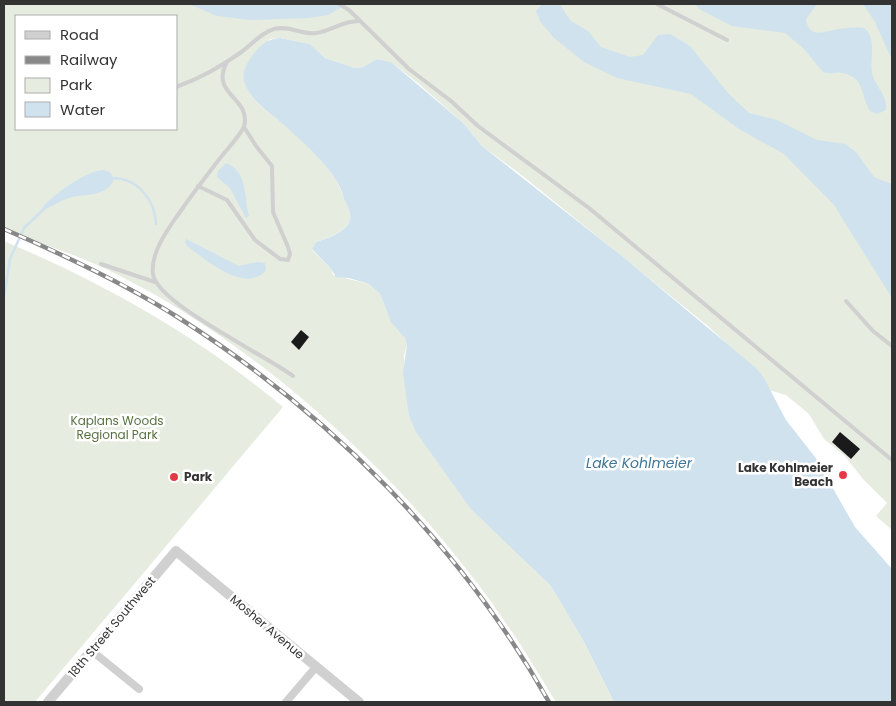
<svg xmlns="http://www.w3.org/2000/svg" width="896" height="706" viewBox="0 0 896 706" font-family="Poppins,sans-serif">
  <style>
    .green { fill: #e6ecdf; fill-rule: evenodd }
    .water { fill: #cfe2ee }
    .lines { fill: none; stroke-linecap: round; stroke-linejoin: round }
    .stream { stroke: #cfe2ee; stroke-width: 2.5 }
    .building { fill: #1a1a1a }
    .service { stroke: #d0d0d0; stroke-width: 4 }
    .minor { stroke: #d0d0d0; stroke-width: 8 }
    .tertiary { stroke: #d0d0d0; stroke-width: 10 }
    .rail-casing { stroke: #888; stroke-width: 4.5 }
    .rail { stroke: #fff; stroke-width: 2.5; stroke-dasharray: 8; stroke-linecap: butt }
    .poi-dot { fill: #e63946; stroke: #fff; stroke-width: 2 }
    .labels { text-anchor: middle; stroke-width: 5; stroke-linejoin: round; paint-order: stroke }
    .park-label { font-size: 12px; fill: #56703f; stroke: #fff }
    .poi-label { font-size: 12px; font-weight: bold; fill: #333; stroke: #fff; text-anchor: end }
    .street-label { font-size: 12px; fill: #333; stroke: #fff }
    .water-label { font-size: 14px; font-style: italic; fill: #3f7597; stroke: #fff }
  </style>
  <rect width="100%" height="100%" fill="#fff"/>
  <!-- green -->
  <g class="green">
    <path d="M4 4H892V530L876 516 887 503 863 479 844 455 824 439 809 414 786 395 769 390 763 378 709 327 519 173 482 146 463 123 419 84 391 62 377 59 363 67 355 68 325 58 310 44 280 38 270 39 244 75C245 99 271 113 287 127 304 143 324 161 337 180 340 186 341 193 344 198 346 203 349 208 350 212 355 229 328 238 316 242L312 250 331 269 333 275 369 284 380 294 387 312 405 338 407 345 404 356 409 416 522 557 551 586 584 642 614 702H556C541 678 526 652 510 629 416 489 267 349 116 274 81 256 41 244 4 230ZM16 16H176V129H16Z"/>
    <path d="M4 241C104 283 199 337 283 407L35 702H4Z"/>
  </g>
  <!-- water -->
  <g class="water">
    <polygon points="189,4 347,4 328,15 310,18 251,20 217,16"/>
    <polygon points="542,4 560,5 571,21 588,31 601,47 630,57 643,55 658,35 670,34 690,46 728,93 749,113 777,120 817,140 845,144 856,152 874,177 892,184 892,298 834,205 784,154 739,129 691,94 617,78 584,62 553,37 540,21 536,11"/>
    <path d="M694 4H817L806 19C809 40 825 31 839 29 847 28 855 27 864 28 878 39 869 59 872 73 875 87 888 95 886 110L877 114 870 111C861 97 865 77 843 73 836 71 830 75 823 72L803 48 785 33 732 26 701 10Z"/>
    <polygon points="863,4 892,4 892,60 875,22"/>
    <path d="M280 38 310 44 325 58 355 68 363 67 377 59 391 62 463 123 482 146 623 257 756 368 764 378 786 420 815 457 855 527 892 569V702H614L584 642 551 586 470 508 416 432 409 416 403 373 407 345 405 338 391 322 380 294 369 284 349 278 336 277 331 269 312 249 316 242C328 238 354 230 350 213 349 208 346 203 344 199 342 193 340 186 337 181 324 161 302 141 284 125 271 113 252 102 245 84 241 74 246 64 252 56 259 46 267 39 280 38Z"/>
    <path d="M226 163C248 171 244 198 249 216L246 218 230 188 217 177 218 171Z"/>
    <path d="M104 170C111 172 114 175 113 182 103 198 84 193 69 198 59 201 52 207 43 210V207C54 194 87 170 104 170Z"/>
    <path d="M186 239 239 266 257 262 265 263 266 270C246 295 205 259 187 246L185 243Z"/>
  </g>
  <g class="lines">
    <!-- stream -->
    <g class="stream">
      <path d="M112 178C138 178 155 200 156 224"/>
      <polyline points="4,297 10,259 24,228 44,209"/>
    </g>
  </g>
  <!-- building -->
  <g class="building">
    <polygon points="301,330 309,337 299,350 291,342"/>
    <polygon points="840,432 860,449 851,459 832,442"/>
  </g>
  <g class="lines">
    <!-- service -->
    <g class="service">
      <polyline points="339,4 349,10 409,69 451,101 478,126 589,208 892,460"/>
      <polyline points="657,4 727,40"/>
      <path d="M227 62C209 95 252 97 244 127 238 138 229 147 221 157 207 175 193 193 180 212 168 229 150 253 153 274 156 303 267 356 293 376"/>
      <path d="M176 87C201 78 218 68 240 53 252 45 260 33 274 29 289 25 302 35 316 33 331 31 342 21 359 21"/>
      <polyline points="198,186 227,200 255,240 280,259 288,260 290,254 288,247 273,212 272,166 256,146 244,127"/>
      <polyline points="101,264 155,282"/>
      <polyline points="846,301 873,331 892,346"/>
    </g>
    <!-- minor -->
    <g class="minor">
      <polyline points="92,651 139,689"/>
      <polyline points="286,702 316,667"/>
    </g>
    <!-- tertiary -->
    <polyline class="tertiary" points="48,702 176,551 359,702"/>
    <defs>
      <path id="rail" d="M4 229C64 255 124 283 179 318 330 414 461 546 549 702"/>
    </defs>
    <!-- rail casing -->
    <use href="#rail" class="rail-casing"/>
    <!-- rail -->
    <use href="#rail" class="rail"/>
  </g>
  <!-- markers -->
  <g class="poi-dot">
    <circle cx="843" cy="475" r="5"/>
    <circle cx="174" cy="477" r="5"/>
  </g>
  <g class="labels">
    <!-- park labels -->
    <g class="park-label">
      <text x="117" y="425">Kaplans Woods<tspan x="117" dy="14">Regional Park</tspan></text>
    </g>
    <!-- poi labels -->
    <g class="poi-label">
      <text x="833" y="472">Lake Kohlmeier<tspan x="833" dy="14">Beach</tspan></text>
      <text x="184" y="481" text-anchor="start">Park</text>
    </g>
    <!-- street labels -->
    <g class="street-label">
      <text transform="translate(112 627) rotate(-50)" y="4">18th Street Southwest</text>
      <text transform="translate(267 627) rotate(40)" y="4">Mosher Avenue</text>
    </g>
    <!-- water labels -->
    <g class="water-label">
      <text x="639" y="468">Lake Kohlmeier</text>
    </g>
  </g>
  <!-- border -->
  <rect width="896" height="706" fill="none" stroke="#333333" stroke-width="10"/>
  <!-- legend -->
  <rect x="15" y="15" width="162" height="115" fill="#ffffff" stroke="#adadad"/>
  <rect x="25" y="31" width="25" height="8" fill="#d0d0d0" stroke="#adadad"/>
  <text x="60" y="40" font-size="15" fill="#333333">Road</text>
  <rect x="25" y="56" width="25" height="8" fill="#888888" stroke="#adadad"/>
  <text x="60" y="65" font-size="15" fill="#333333">Railway</text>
  <rect x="25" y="78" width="25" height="15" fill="#e6ecdf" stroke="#adadad"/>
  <text x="60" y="90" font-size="15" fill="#333333">Park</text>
  <rect x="25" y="102" width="25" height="15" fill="#cfe2ee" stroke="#adadad"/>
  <text x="60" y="115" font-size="15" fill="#333333">Water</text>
</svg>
